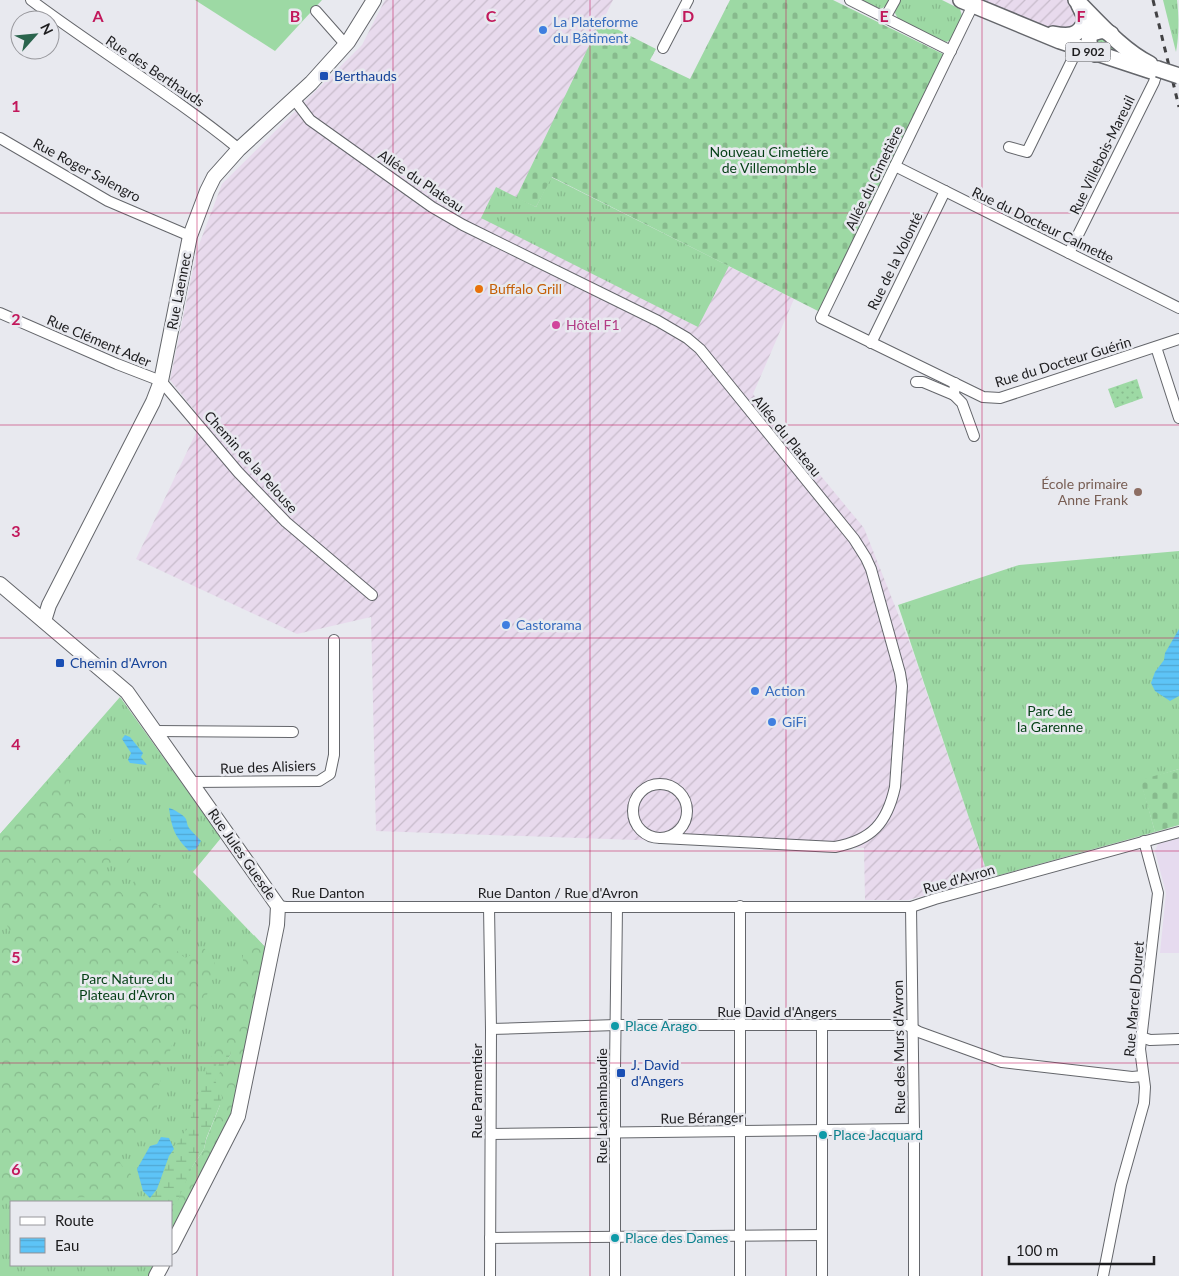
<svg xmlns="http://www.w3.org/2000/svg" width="1179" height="1276" viewBox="0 0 1179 1276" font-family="Lato,sans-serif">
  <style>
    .commercial { fill: #e6dbef }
    .industrial { fill: url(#industrial-furrows) }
    .grass { fill: url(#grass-tufts) }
    .forest { fill: url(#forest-crowns) }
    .wetland { fill: url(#wetland-marsh) }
    .cemetery { fill: url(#cemetery-stones) }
    .garden { fill: url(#garden-dots) }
    .pitch { fill: #9dd9a4 }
    .water { fill: url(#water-rules) }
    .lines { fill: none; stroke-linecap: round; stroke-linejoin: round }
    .street-casing { stroke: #64666b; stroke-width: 12 }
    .secondary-casing { stroke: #64666b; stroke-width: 16 }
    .primary-casing { stroke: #64666b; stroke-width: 18 }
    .street { stroke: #fff; stroke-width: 10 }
    .secondary { stroke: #fff; stroke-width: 14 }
    .primary { stroke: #fff; stroke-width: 15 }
    .rail { stroke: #424244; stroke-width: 3; stroke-dasharray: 6 6; stroke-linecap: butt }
    .primary-bridge-casing { stroke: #64666b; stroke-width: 18; stroke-linecap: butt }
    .primary-bridge { stroke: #fff; stroke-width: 15 }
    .grid { fill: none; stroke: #c2185b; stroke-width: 1; stroke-opacity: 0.55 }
    .shop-dot { fill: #3f7fe0; stroke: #e8e9ef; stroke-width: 2 }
    .transit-dot { fill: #1a4fb4; stroke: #e8e9ef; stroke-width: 2 }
    .food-dot { fill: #e8710a; stroke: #e8e9ef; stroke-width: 2 }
    .hotel-dot { fill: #d1479c; stroke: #e8e9ef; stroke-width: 2 }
    .education-dot { fill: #8d6e63; stroke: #e8e9ef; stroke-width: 2 }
    .culture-dot { fill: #0f9aa8; stroke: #e8e9ef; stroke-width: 2 }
    .labels { text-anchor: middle; stroke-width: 5; stroke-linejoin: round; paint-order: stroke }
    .shield { fill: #e8e9ef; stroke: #5a5a5d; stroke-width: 1 }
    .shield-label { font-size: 12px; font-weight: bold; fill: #1d1d1f }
    .shop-label { font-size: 14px; fill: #366cbe; stroke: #e8e9ef; text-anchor: start }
    .street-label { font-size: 14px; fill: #1d1d1f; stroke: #e8e9ef }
    .transit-label { font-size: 14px; fill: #164399; stroke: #e8e9ef; text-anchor: start }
    .park-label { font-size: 14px; fill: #043f15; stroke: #e8e9ef }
    .food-label { font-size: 14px; fill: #c56008; stroke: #e8e9ef; text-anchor: start }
    .hotel-label { font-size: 14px; fill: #b23c85; stroke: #e8e9ef; text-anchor: start }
    .education-label { font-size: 14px; fill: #785e54; stroke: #e8e9ef; text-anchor: end }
    .culture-label { font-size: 14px; fill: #0d838f; stroke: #e8e9ef; text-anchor: start }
    .grid-label { font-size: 16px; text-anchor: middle; font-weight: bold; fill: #c2185b; stroke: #e8e9ef; stroke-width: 5; stroke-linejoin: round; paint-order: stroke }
  </style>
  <defs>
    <pattern id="industrial-furrows" width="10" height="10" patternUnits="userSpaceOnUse" patternTransform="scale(1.25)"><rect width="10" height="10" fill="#e8daed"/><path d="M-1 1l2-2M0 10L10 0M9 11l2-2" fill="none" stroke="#c7bbcb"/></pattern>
    <pattern id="grass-tufts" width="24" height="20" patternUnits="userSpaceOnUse" patternTransform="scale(1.25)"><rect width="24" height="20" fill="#9dd9a4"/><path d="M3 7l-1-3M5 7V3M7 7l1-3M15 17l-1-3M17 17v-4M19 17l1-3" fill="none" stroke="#87ba8d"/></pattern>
    <pattern id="forest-crowns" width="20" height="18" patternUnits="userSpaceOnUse" patternTransform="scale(1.25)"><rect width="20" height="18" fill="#9dd9a4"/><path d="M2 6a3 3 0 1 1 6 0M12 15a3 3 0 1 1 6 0" fill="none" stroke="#87ba8d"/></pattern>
    <pattern id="wetland-marsh" width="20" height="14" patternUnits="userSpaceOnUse" patternTransform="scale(1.25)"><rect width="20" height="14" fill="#9dd9a4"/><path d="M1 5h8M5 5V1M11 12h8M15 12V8" fill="none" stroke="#87ba8d"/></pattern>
    <pattern id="cemetery-stones" width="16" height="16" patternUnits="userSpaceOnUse" patternTransform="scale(1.25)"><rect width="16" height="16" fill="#9dd9a4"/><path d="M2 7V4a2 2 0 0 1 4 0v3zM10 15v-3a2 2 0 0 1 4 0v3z" fill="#87ba8d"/></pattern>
    <pattern id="garden-dots" width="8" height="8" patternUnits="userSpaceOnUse" patternTransform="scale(1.25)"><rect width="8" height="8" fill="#9dd9a4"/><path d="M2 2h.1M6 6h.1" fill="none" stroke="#87ba8d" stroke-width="1.8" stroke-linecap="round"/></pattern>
    <pattern id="water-rules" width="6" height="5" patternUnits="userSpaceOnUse" patternTransform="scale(1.25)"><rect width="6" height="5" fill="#5dc4f7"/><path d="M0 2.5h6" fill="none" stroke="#50a8d3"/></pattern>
  </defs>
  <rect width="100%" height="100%" fill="#e8e9ef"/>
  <!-- commercial -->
  <polygon class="commercial" points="1179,838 1179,953 1160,953 1166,893 1155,851 1158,844"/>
  <!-- industrial -->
  <g class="industrial">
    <polygon points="385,0 613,0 516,198 551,177 794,299 753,394 864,528 912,649 989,878 908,900 865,900 864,848 376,831 371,617 297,634 136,559 202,420 170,380 197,250 222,184 362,45"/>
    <polygon points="973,0 1076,0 1158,69"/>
  </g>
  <!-- grass -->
  <g class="grass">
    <polygon points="861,0 889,0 887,5 881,9"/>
    <polygon points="899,0 942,0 960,9 962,16 951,40 946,42 898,19 894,11"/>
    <path d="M1163 0H1177C1179 16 1179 36 1176 52Z"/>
    <polygon points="1101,36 1119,53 1094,45 1095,39"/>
    <polygon points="551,177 729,266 698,327 481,218 496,187 536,207"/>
    <polygon points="1179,551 1179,769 1141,781 1155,832 989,878 898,605 1019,565"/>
    <polygon points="120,697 221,838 193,872 265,947 171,1231 171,1202 11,1202 11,1265 154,1265 148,1276 0,1276 0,834"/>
  </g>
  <!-- forest -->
  <g class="forest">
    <path d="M60 767 67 771 73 800 88 819 90 835 102 844 113 838 128 842 132 851 129 863 115 867 106 862 103 867 123 895 135 880 141 879 156 904 175 913 182 931V946L176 950 185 958 204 948 215 963 199 1027 179 1023 157 1092V1108L150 1126 119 1152C117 1162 123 1168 131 1174L132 1183 118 1200C108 1202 100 1197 91 1197 61 1197 29 1205 0 1201V935L12 936 5 921 0 919V834Z"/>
    <polygon points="254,935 265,947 232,1116 171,1231 171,1207 177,1202 192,1167 204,1149 206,1140 220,1105 215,1080 231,1054 221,1062 218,1068 216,1066 218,1054 212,1055 211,1030 225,993 226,982 230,978 239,981 243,967 243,952"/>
  </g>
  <!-- wetland -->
  <polygon class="wetland" points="225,1049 230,1050 231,1054 215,1080 222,1097 220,1105 206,1139 204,1149 192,1167 177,1202 171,1207 171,1202 151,1202 150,1198 157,1189 174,1146 179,1142 182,1135 190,1126 192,1106 204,1080 212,1055 218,1053 216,1066 218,1067"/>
  <!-- cemetery -->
  <g class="cemetery">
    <polygon points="730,0 833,0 947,56 820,312 552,177 536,207 516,198 601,21 656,49 650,60 690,79"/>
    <polygon points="1179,769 1179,825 1155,832 1140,780"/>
  </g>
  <!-- garden -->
  <polygon class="garden" points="1137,379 1143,398 1115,408 1108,389"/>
  <!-- pitch -->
  <polygon class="pitch" points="195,0 322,0 275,51"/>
  <!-- water -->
  <g class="water">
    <polygon points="1179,629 1179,696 1170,701 1155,691 1151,683 1155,672 1164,660 1165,653"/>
    <polygon points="125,735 130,737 143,753 141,757 147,765 130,763 128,760 131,753 122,739"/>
    <path d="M169 808C173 809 184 815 186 819 187 822 187 825 189 828 192 832 197 836 201 841L196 849 189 851C174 835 172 829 169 808Z"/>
    <polygon points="161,1137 169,1138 174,1149 169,1156 157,1189 150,1198 143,1191 137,1169 150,1146 157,1144"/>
  </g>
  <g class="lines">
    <defs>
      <g id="street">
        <path d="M31 0C99 51 173 95 239 149"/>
        <polyline points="850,0 951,51"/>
        <polyline points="973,5 821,318 983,397 1000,398 1179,339"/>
        <polyline points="316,11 346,45"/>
        <polyline points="885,18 895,0"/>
        <polyline points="663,48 688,0"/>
        <path d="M294 99 310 120 432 207 463 225 658 321 687 338 700 349 854 539 866 558 871 569 900 673 902 686 895 787C887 823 872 840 835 847L661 838"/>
        <polyline points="0,138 108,201 190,236"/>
        <polyline points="1009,147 1027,152 1078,48"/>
        <polyline points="895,166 1179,308"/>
        <polyline points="1069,253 1154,82 1158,69"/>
        <polyline points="0,313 117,364 161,381 238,472 286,522 372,595"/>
        <polyline points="871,343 945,191"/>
        <polyline points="1156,347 1179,418"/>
        <polyline points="916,382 923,382 954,395"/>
        <polyline points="955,383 954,395 962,403 974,436"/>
        <polyline points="155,731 293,732"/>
        <polyline points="191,782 319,781 330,774 334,755 334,640"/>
        <circle cx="660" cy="811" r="27"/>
        <polyline points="278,906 286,907 911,907 935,899 1179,832"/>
        <polyline points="740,906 740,1276"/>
        <polyline points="489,907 491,1029 490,1276"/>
        <polyline points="911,907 914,1129 914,1276"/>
        <polyline points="822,1026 822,1276"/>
        <polyline points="491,1029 616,1025 907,1025 919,1032 1002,1062 1132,1077 1143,1076"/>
        <polyline points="1141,1037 1150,1040 1179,1039"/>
        <polyline points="491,1134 914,1129"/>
        <polyline points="490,1238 822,1235"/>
        <polyline points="615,1276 615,1069 617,907"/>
        <polyline points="1103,1276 1121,1185 1144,1103 1145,1087 1140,1049 1158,893 1144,841"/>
      </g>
      <g id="secondary">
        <polyline points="0,584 127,692 278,906 277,925 238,1116 171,1247"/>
        <polyline points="44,621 49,605 153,402 161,381 190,236 207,191 214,177 239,149 311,83 348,42 374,0"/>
        <polyline points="156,1276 162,1265"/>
      </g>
      <g id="primary">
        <polyline points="961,0 1060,41 1151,71 1158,69"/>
        <path d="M1076 0C1097 21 1123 51 1150 64"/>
        <path d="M1053 34C1068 37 1078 37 1085 22L1084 15 1079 5"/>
        <path d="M1095 54C1090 46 1086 41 1092 33L1103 30 1111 34"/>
      </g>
    </defs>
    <!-- street casing -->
    <use href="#street" class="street-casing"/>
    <!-- secondary casing -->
    <use href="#secondary" class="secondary-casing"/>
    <!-- primary casing -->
    <use href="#primary" class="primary-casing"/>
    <!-- street -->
    <use href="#street" class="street"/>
    <!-- secondary -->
    <use href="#secondary" class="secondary"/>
    <!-- primary -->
    <use href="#primary" class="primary"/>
    <!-- rail -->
    <polyline class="rail" points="1153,0 1179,107"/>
    <defs>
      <polyline id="primary-bridge" points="1158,69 1179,76"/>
    </defs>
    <!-- primary-bridge casing -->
    <use href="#primary-bridge" class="primary-bridge-casing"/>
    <!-- primary-bridge -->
    <use href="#primary-bridge" class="primary-bridge"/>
  </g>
  <!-- grid -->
  <path class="grid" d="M197 0V1276M393 0V1276M590 0V1276M786 0V1276M982 0V1276M0 213H1179M0 425H1179M0 638H1179M0 851H1179M0 1063H1179"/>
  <!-- markers -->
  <g class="shop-dot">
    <circle cx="543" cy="30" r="5"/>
    <circle cx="506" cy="625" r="5"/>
    <circle cx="755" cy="691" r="5"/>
    <circle cx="772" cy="722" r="5"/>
  </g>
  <g class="transit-dot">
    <rect x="319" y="71" width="10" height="10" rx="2.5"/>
    <rect x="55" y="658" width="10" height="10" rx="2.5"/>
    <rect x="616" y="1068" width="10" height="10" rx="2.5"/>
  </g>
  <circle class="food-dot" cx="479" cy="289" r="5"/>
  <circle class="hotel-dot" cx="556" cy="325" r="5"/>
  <circle class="education-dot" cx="1138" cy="492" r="5"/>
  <g class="culture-dot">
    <circle cx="615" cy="1026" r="5"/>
    <circle cx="823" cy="1135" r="5"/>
    <circle cx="615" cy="1238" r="5"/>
  </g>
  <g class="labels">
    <!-- shield labels -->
    <rect class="shield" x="1065.5" y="42.5" width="45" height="19" rx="4"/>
    <g class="shield-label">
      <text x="1088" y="56">D 902</text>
    </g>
    <!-- shop labels -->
    <g class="shop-label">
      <text x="553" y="27">La Plateforme<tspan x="553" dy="16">du Bâtiment</tspan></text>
      <text x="516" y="630">Castorama</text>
      <text x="765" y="696">Action</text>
      <text x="782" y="727">GiFi</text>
    </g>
    <!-- street labels -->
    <g class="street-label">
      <text transform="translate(155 71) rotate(34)" y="5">Rue des Berthauds</text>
      <text transform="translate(1102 155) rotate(-64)" y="5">Rue Villebois-Mareuil</text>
      <text transform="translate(87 170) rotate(28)" y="5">Rue Roger Salengro</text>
      <text transform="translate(874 178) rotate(-64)" y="5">Allée du Cimetière</text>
      <text transform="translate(421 181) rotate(34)" y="5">Allée du Plateau</text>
      <text transform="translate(1043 225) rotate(26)" y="5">Rue du Docteur Calmette</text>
      <text transform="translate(895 261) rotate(-64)" y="5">Rue de la Volonté</text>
      <text transform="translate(179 291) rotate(-79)" y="5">Rue Laennec</text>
      <text transform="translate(99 341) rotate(23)" y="5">Rue Clément Ader</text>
      <text transform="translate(1063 362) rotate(-17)" y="5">Rue du Docteur Guérin</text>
      <text transform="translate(787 436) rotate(51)" y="5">Allée du Plateau</text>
      <text transform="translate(251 462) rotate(48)" y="5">Chemin de la Pelouse</text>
      <text transform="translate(268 767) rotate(-2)" y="5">Rue des Alisiers</text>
      <text transform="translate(242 854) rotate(55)" y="5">Rue Jules Guesde</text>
      <text transform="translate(959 879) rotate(-16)" y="5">Rue d'Avron</text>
      <text x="328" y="898">Rue Danton</text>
      <text x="558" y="898">Rue Danton / Rue d'Avron</text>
      <text transform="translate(1134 999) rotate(-85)" y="5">Rue Marcel Douret</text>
      <text x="777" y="1017">Rue David d'Angers</text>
      <text transform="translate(899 1047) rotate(-91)" y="5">Rue des Murs d'Avron</text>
      <text transform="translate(477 1091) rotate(-90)" y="5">Rue Parmentier</text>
      <text transform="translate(602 1106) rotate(-90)" y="5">Rue Lachambaudie</text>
      <text transform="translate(702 1118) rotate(-1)" y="5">Rue Béranger</text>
    </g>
    <!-- transit labels -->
    <g class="transit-label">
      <text x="334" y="81">Berthauds</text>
      <text x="70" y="668">Chemin d'Avron</text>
      <text x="631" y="1070">J. David<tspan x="631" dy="16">d'Angers</tspan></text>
    </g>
    <!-- park labels -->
    <g class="park-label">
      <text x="769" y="157">Nouveau Cimetière<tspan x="769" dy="16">de Villemomble</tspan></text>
      <text x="1050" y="716">Parc de<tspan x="1050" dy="16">la Garenne</tspan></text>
      <text x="127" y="984">Parc Nature du<tspan x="127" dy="16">Plateau d'Avron</tspan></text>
    </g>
    <!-- food labels -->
    <g class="food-label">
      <text x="489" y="294">Buffalo Grill</text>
    </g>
    <!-- hotel labels -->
    <g class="hotel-label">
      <text x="566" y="330">Hôtel F1</text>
    </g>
    <!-- education labels -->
    <g class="education-label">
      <text x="1128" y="489">École primaire<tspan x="1128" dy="16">Anne Frank</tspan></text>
    </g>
    <!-- culture labels -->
    <g class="culture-label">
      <text x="625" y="1031">Place Arago</text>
      <text x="833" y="1140">Place Jacquard</text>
      <text x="625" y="1243">Place des Dames</text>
    </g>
  </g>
  <g class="grid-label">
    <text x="98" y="22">A</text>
    <text x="295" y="22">B</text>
    <text x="491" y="22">C</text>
    <text x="688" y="22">D</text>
    <text x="884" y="22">E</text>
    <text x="1081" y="22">F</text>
    <text x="16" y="112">1</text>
    <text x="16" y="325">2</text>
    <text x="16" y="537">3</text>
    <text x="16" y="750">4</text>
    <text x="16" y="963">5</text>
    <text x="16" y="1175">6</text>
  </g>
  <!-- legend -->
  <rect x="10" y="1201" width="162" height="65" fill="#e8e9ef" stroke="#97979c"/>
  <rect x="20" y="1217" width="25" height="8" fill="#ffffff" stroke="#97979c"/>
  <text x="55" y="1226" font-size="15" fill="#1d1d1f">Route</text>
  <rect x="20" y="1238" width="25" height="15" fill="url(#water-rules)" stroke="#97979c"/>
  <text x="55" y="1251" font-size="15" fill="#1d1d1f">Eau</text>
  <!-- north arrow -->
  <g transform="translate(35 35) rotate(63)"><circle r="24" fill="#e8e9ef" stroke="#97979c"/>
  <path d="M0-4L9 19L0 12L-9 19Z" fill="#2a644d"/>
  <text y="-8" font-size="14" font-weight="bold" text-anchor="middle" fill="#1d1d1f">N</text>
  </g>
  <!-- scale -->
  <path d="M1009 1256v8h145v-8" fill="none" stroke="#1d1d1f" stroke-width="2.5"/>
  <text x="1016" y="1256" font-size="15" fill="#1d1d1f" stroke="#e8e9ef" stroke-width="4" paint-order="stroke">100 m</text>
</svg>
